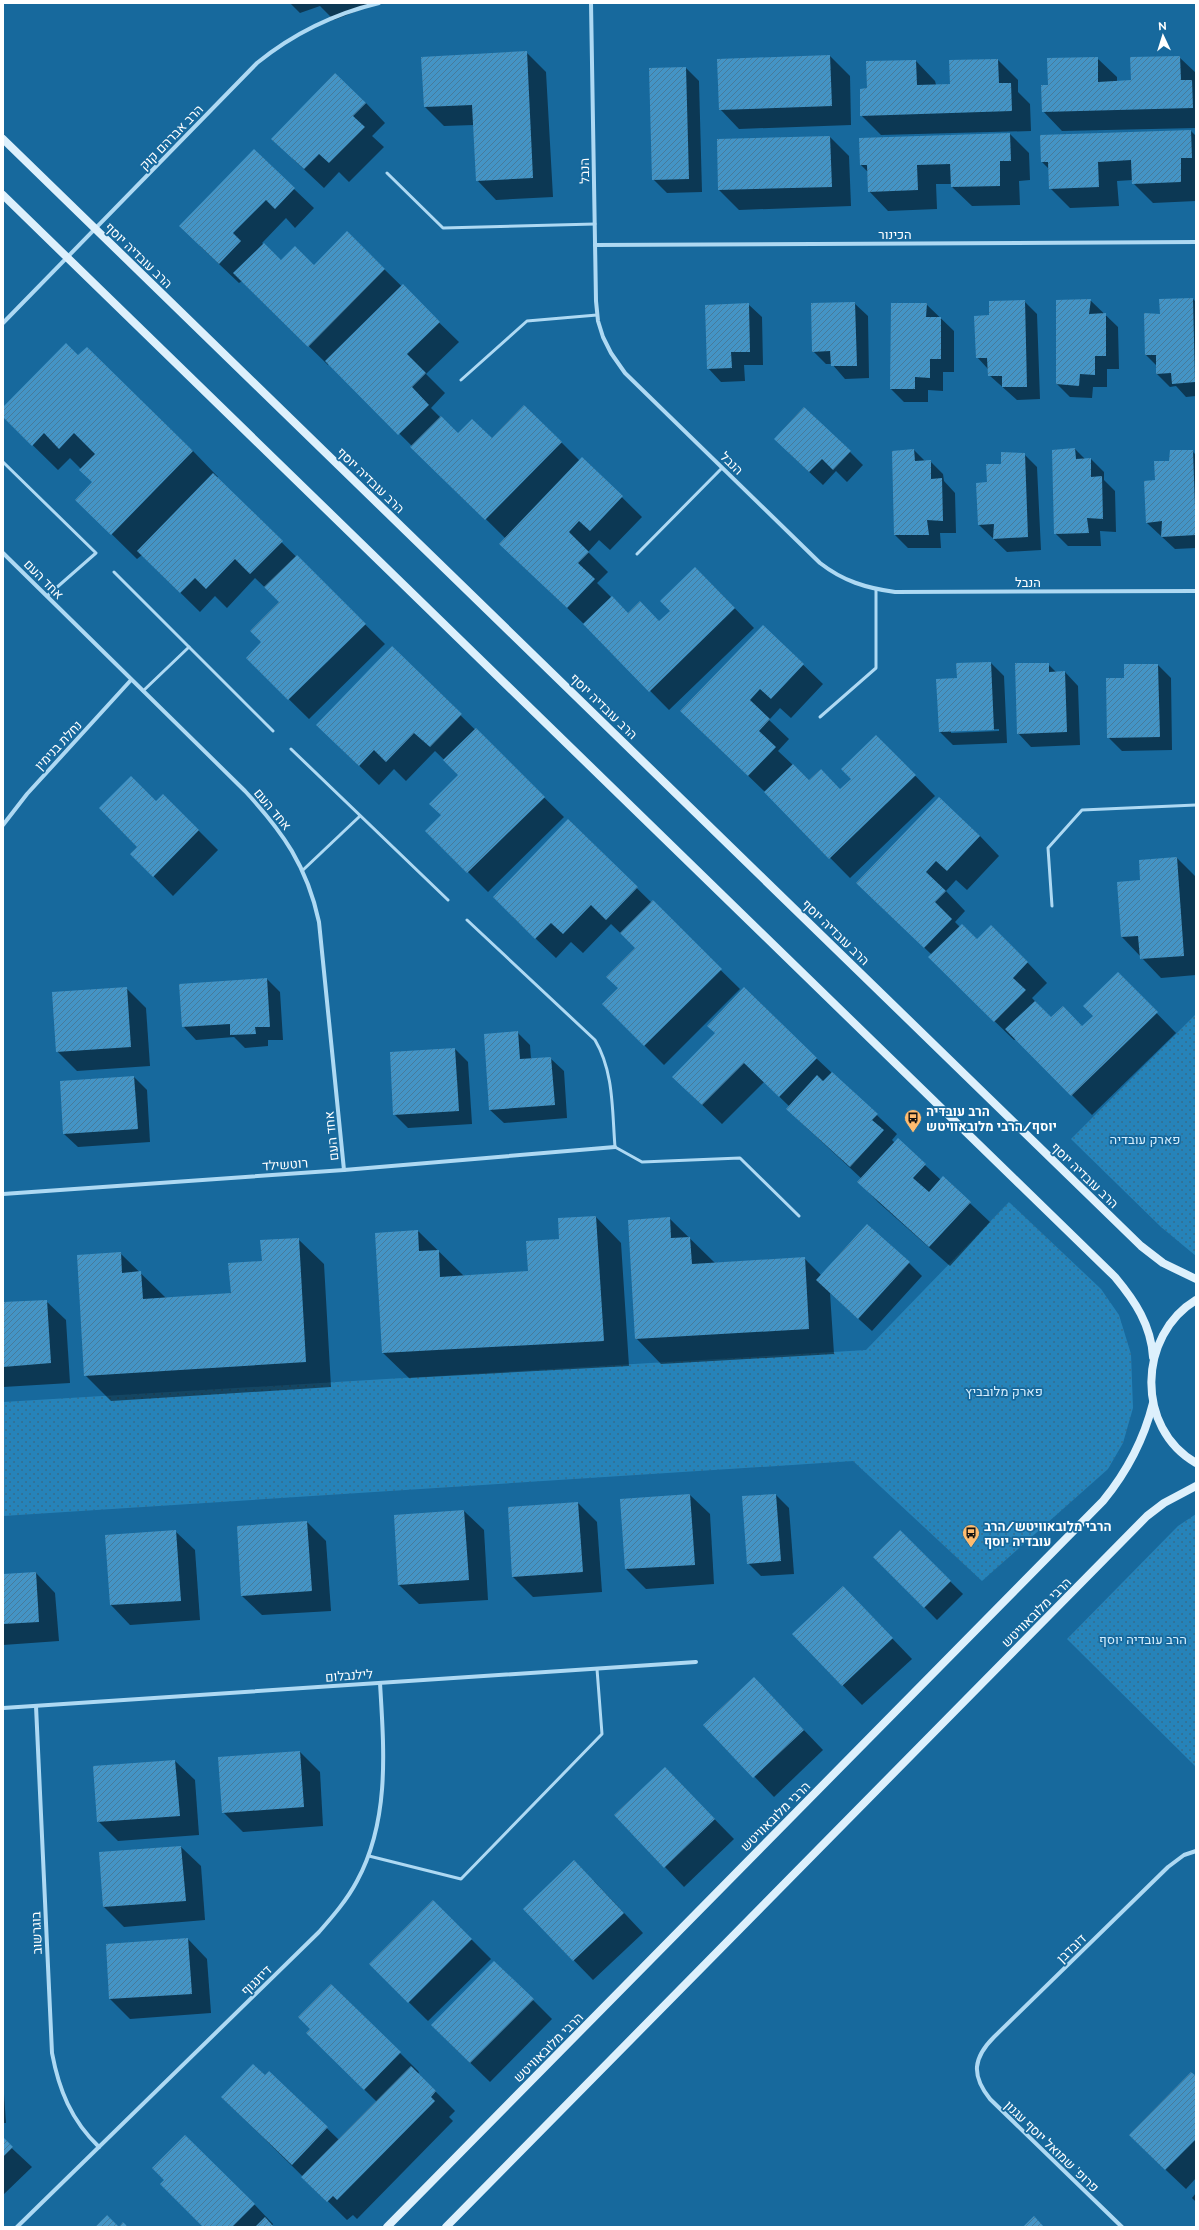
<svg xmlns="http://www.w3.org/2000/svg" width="1199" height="2230" viewBox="0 0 1199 2230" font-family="Raleway,Heebo,sans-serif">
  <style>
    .park { fill: url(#park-dots) }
    .shadow { fill: #0007; fill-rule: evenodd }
    .building { fill: url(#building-hatch) }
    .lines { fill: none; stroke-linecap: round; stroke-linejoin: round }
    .lane { stroke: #aed9f3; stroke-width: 3 }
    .street { stroke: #aed9f3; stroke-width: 4 }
    .secondary { stroke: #ddf0fc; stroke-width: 8 }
    .labels { text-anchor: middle; stroke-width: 3.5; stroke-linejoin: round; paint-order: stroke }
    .street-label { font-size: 13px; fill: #fff; stroke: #17699d }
    .poi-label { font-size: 13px; font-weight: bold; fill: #fff; stroke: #17699d; text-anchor: start }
    .park-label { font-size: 13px; fill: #d6eefd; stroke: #17699d }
  </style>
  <defs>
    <pattern id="park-dots" width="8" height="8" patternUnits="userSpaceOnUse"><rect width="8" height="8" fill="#2683b9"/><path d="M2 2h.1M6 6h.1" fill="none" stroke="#356d8d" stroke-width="1.8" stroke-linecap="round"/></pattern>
    <pattern id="building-hatch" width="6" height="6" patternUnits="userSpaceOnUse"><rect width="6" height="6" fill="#4494c5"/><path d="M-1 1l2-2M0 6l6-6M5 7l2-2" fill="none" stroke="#477b9b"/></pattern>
  </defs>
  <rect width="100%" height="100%" fill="#17699d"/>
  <!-- park -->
  <g class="park">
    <polygon points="1196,1014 1196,1256 1161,1227 1071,1139"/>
    <polygon points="1009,1202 1101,1289 1119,1315 1131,1354 1133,1408 1123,1443 1108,1469 982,1581 853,1461 3,1516 3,1402 866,1350"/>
    <polygon points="1196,1514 1196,1767 1067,1639 1178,1526"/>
  </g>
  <!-- shadow -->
  <g class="shadow">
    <polygon points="290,3 378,3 334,20 320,6 300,13"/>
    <polygon points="526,52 546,72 553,197 496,200 477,180 474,125 444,126 425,107"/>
    <polygon points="830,56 850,76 851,125 739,129 720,109"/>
    <polygon points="1179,57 1196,73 1196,128 1062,131 1043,111 1049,86 1097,58 1117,77 1117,82 1132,81"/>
    <polygon points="998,60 1018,80 1018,92 1030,104 1031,131 881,135 861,115 868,89 916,61 935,81 936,85 951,85"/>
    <polygon points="686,68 699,81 702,192 667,193 653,179"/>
    <polygon points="366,103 385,123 372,136 384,147 349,182 339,172 324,188 292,158"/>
    <polygon points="1191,131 1196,136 1196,201 1153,203 1133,183 1133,180 1117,181 1119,206 1070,208 1050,188 1049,169 1042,162"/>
    <polygon points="1010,134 1029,153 1030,180 1019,181 1020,205 972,206 952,187 952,184 936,184 937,209 888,211 869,191 868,172 861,165"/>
    <polygon points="830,137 849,156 851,206 739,210 719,190"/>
    <polygon points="254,151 314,208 295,228 286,218 262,243 281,261 314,266 347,233 459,342 426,374 445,393 431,408 440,417 458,434 492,439 561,442 580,461 582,458 642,517 610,550 599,540 588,552 608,572 597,583 628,614 660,622 715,588 754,628 669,710 585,625 520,563 505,538 329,364 328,365 242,281 239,283 200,246"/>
    <polygon points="1193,299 1196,302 1196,396 1186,397 1176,386 1170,387 1157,374 1157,366 1146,355 1161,315"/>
    <polygon points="1090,300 1118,327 1119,369 1107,369 1107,387 1093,387 1092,398 1070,397 1057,384"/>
    <polygon points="1024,301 1037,314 1040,399 1017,400 989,375 988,369 977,357 990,316"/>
    <polygon points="854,303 868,316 869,378 845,379 832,364 826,364 813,351"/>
    <polygon points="748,304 762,317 763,365 744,365 745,381 721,382 708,368"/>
    <polygon points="892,304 926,304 954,331 954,372 943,372 943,391 928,390 928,402 904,402 891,389"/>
    <polygon points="78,357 193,451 218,477 216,478 385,644 309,719 247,658 263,642 281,603 255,578 227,608 215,596 200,612 142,555 137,559 77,500 93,482 81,469 70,458 58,470 3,416 3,408"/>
    <polygon points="1075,449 1085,459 1091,459 1104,472 1104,480 1115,491 1116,532 1100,531 1101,546 1068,546 1055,533"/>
    <polygon points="914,450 925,461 930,461 943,474 944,481 955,493 956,533 940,533 941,548 908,548 895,535 893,452"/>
    <polygon points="1192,451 1196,455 1196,548 1175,549 1147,523 1156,481 1170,462"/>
    <polygon points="788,452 850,452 863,465 847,482 836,471 823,485"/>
    <polygon points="1024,454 1037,467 1041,550 1007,552 979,525 977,484 988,483 1002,465"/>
    <polygon points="763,626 823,684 791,718 780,708 769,720 789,739 778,751 793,765 810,781 841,791 896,756 935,796 850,878 765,792 681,711"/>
    <polygon points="392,648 564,817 488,892 427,831 442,816 460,775 435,751 406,781 394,769 379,785 337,744"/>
    <path d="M991 663 1004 676 1007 743 953 745 940 732 937 680 958 679V664ZM999 729V731L951 733V731Z"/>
    <polygon points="1048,664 1057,673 1065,672 1078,686 1080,745 1031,747 1018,733"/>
    <polygon points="1125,665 1158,665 1171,678 1172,750 1122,751 1108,737 1125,679"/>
    <polygon points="163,795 218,850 173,896 132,854 139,847 156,802"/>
    <polygon points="568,821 740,989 664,1065 603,1004 619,989 636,948 611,924 583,953 571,942 556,958 513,917"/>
    <polygon points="980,836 999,856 967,890 956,880 946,891 965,911 955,922 960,927 977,940 991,927 1028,963 1047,983 1032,998 1051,1018 1082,1027 1137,993 1176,1033 1092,1115 1016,1039 1014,1040 949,977 932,955 857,883"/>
    <polygon points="1177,858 1196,877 1196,975 1161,978 1122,937 1141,881"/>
    <polygon points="267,979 280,992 283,1040 268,1040 268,1046 245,1048 234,1037 196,1040 183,1026"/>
    <polygon points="126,988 146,1008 150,1066 77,1071 57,1051"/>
    <polygon points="517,1032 530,1045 531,1059 550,1058 564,1071 567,1118 504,1123 490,1110"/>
    <polygon points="716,1034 816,1058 897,1134 892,1140 895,1143 898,1140 941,1180 943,1178 990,1222 950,1266 878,1202 859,1182 862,1179 807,1128 788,1109 790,1107 764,1082 722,1124 693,1096"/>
    <polygon points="455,1049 468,1062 472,1124 408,1128 394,1114"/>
    <polygon points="134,1077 147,1090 150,1142 78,1147 64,1134"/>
    <polygon points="596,1217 621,1243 629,1366 409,1378 383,1353 376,1234 418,1231 464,1276 529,1272 560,1240"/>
    <polygon points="669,1218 715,1263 804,1258 822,1276 909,1263 922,1276 872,1331 830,1293 834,1354 661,1364 636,1338"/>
    <polygon points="298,1239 324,1264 331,1387 111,1401 85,1375 120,1253 166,1298 232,1294 263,1262"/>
    <polygon points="46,1301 66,1320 70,1383 3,1387 3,1303"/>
    <polygon points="690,1495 710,1514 714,1584 646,1589 626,1569 621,1500"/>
    <polygon points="776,1495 789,1508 794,1574 761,1576 748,1563"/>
    <polygon points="578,1503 597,1522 602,1592 533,1597 513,1577"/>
    <polygon points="464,1511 484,1530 488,1600 419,1604 399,1585"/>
    <polygon points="307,1522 326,1541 331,1611 262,1615 242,1596"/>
    <polygon points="175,1531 195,1550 200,1620 130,1625 111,1605 106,1536"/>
    <polygon points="900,1532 963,1594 937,1620 875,1557"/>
    <polygon points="36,1573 55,1593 59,1641 3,1645 3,1575"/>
    <polygon points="862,1607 912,1659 862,1705 793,1634"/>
    <polygon points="754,1678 823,1750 774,1797 705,1725"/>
    <polygon points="300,1752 320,1772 323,1826 243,1832 223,1812"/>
    <polygon points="175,1761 195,1780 199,1835 118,1841 98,1821 94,1767"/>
    <polygon points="684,1788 734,1839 684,1887 665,1867"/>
    <polygon points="181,1847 201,1866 205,1920 124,1927 104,1907 100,1853"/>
    <polygon points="594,1881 643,1933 593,1980 524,1909"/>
    <polygon points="433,1901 491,1959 428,2021 370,1964"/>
    <polygon points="188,1939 207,1959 211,2013 130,2019 110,1999 107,1945"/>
    <polygon points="533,2000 552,2019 490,2082 452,2045"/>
    <polygon points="307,2033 400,2053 419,2072 418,2074 455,2111 449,2117 453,2121 357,2219 353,2215 347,2220 222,2097 265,2077 269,2072 339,2140 377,2102"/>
    <polygon points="1196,2078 1196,2178 1186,2189 1150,2155"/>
    <polygon points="3,2080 6,2123 3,2123"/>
    <polygon points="3,2140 32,2167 3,2195"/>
    <polygon points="1196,2193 1196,2202 1192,2198"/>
    <polygon points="254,2204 273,2224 272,2226 273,2227 204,2227"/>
  </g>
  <!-- building -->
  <g class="building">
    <polygon points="527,51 533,178 476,181 472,105 424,107 421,57"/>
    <polygon points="830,55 832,106 719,110 717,59"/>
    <polygon points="1180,56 1181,80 1192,80 1193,108 1042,112 1041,85 1048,85 1047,58 1098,57 1098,82 1131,80 1130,57"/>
    <polygon points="998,59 999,83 1011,83 1012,111 860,116 860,89 867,88 866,61 916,60 917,85 950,84 949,60"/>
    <polygon points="686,67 689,179 652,180 649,68"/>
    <polygon points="335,73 366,103 353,116 365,127 329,163 319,154 304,169 271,139"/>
    <polygon points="1191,130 1192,158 1181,158 1181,182 1132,184 1131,160 1098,162 1099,187 1049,189 1048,162 1041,162 1040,135"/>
    <polygon points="1010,133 1011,161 1000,161 1000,186 951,187 950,164 917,165 918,190 868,192 867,165 860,165 859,138"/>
    <polygon points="830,136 832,187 718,190 717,139"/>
    <polygon points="254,149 295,188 275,209 266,200 233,233 241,241 219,264 179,226"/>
    <polygon points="347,231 385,269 308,347 233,273 264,243 281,260 295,246 314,265"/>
    <polygon points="403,284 440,322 407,354 426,373 412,387 429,405 398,435 325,361"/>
    <polygon points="1193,298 1195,382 1172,384 1171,373 1156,374 1156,355 1145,355 1144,313 1160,314 1159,299"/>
    <polygon points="1091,299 1089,314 1106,313 1106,356 1095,356 1095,375 1080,374 1079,386 1056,384 1056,300"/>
    <polygon points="1025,300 1027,387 1002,387 1002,376 988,376 987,358 976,358 974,316 989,315 989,301"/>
    <polygon points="855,302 857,366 831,366 830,351 812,352 811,303"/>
    <polygon points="749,303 750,352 731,352 732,368 707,369 705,305"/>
    <polygon points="891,303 927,303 926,317 941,317 941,359 930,359 930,378 915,377 915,389 890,389"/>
    <polygon points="66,343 78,355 87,347 193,451 111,535 75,500 92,482 79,470 95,454 74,433 59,449 44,433 32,446 3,417 3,407"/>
    <polygon points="524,405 562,442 485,520 410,447 441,416 458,433 472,419 492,438"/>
    <polygon points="804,407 851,451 833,470 822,459 809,472 774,439"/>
    <polygon points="1075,448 1076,459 1091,458 1091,477 1102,476 1103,519 1087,518 1089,533 1054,534 1052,450"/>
    <polygon points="914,449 915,461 931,460 931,479 942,478 943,521 927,520 929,535 894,535 892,451"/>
    <polygon points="1170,450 1193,450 1196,535 1161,537 1162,521 1146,523 1144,481 1155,480 1154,461 1169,461"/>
    <polygon points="1001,452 1025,453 1028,537 993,539 994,524 978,525 976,483 987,482 986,464 1001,464"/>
    <polygon points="582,457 623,496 590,531 579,521 569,532 589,552 578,563 595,579 567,608 499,544"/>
    <polygon points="213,473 283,541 250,574 235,559 206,589 195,578 180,593 137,551"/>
    <polygon points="297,555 366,624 288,700 246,658 261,642 250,631 279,602 264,587"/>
    <polygon points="695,567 735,608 649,692 583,624 612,596 628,613 640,601 659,621 670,611 660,601"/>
    <polygon points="763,625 804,664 771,699 760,689 750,700 770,719 759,731 776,747 748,776 680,711"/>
    <polygon points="392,646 462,714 430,747 414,733 386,762 374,750 359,766 316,725"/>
    <polygon points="991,662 994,730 939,732 936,679 957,678 956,663"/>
    <polygon points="1015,663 1049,663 1049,672 1065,671 1067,732 1017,734"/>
    <polygon points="1124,664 1158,664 1160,737 1107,738 1106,678 1124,678"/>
    <polygon points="476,728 545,797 467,873 425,831 441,815 429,804 458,775 443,760"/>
    <polygon points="876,735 916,775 829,859 764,792 793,764 809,780 821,769 840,789 851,779 841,769"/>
    <polygon points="131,776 156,801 163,794 199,830 153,877 130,854 137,847 99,808"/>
    <polygon points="939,797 980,836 947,871 936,861 926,872 946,891 935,902 952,919 924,948 856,883"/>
    <polygon points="568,819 638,887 606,920 591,905 563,934 551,923 535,939 493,897"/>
    <polygon points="1177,857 1184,956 1140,959 1138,936 1121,937 1117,882 1140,880 1139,860"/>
    <polygon points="653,900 722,969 644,1046 602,1004 618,988 606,977 635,948 620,933"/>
    <polygon points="962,924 977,939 991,925 1028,962 1013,978 1026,990 994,1022 928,957"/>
    <polygon points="1118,972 1158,1012 1071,1096 1005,1029 1035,1001 1051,1017 1063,1006 1082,1026 1093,1016 1083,1006"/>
    <polygon points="267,978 270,1027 255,1027 256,1034 230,1035 230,1024 182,1027 179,984"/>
    <polygon points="127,987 131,1047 56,1052 52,992"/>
    <polygon points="744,987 817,1058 779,1097 744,1063 702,1105 672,1077 715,1033 707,1026"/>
    <polygon points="518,1031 520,1059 551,1057 555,1105 489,1110 484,1034"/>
    <polygon points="455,1048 459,1111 393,1115 390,1052"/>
    <polygon points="832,1072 878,1114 872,1120 884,1130 850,1167 786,1109 817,1075 823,1081"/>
    <polygon points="134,1076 138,1129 63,1134 60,1081"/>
    <polygon points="898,1138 926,1164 913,1178 929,1192 943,1176 971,1202 929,1247 857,1182"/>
    <polygon points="596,1216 604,1341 382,1353 375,1233 418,1230 419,1251 439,1250 440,1277 528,1271 526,1241 559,1239 558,1218"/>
    <polygon points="670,1217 671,1238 690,1237 692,1264 805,1257 809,1329 635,1339 628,1220"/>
    <polygon points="867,1224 910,1262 858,1319 816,1280"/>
    <polygon points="299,1238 306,1362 84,1376 77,1255 121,1252 122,1273 141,1271 143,1299 231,1293 228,1263 262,1261 260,1240"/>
    <polygon points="47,1300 51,1363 3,1367 3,1302"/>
    <polygon points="690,1494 695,1565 625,1569 620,1499"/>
    <polygon points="776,1494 781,1561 747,1564 742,1496"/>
    <polygon points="578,1502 583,1572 512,1577 508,1507"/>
    <polygon points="464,1510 469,1580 398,1585 394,1515"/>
    <polygon points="307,1521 312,1591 241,1596 237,1526"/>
    <polygon points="176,1530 181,1601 110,1605 105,1535"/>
    <polygon points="900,1530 951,1581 924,1608 873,1557"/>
    <polygon points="36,1572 39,1622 3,1624 3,1574"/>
    <polygon points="843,1586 893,1638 842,1686 792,1634"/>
    <polygon points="754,1677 804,1730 753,1778 703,1725"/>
    <polygon points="300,1751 304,1807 222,1813 218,1757"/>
    <polygon points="175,1760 180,1816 97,1822 93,1766"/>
    <polygon points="665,1767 715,1819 664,1868 614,1815"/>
    <polygon points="181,1846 186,1901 103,1907 99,1852"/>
    <polygon points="574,1860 624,1913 573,1961 523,1909"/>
    <polygon points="433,1900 472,1939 408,2003 369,1964"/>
    <polygon points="188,1938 192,1994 109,1999 106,1944"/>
    <polygon points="494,1961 534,1999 470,2063 431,2025"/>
    <polygon points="331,1984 401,2052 364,2090 306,2033 310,2029 298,2017"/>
    <polygon points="253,2064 265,2075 269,2071 328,2127 292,2165 221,2097"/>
    <polygon points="411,2066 436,2091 431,2097 435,2101 337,2200 333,2196 327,2202 301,2177"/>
    <polygon points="1191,2072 1196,2076 1196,2139 1165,2170 1129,2135"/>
    <polygon points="185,2135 255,2204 232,2227 203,2227 160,2184 164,2180 152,2168"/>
    <polygon points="4,2138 13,2147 3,2157 3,2139"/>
    <polygon points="107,2215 119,2227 123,2222 128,2227 95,2227"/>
    <polygon points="1034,2216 1044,2227 1023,2227"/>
    <polygon points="265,2217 274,2227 255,2227"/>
  </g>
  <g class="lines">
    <!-- lane -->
    <g class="lane">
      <polyline points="387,173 443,228 595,224"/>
      <polyline points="461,380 527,321 597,315"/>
      <polyline points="3,462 96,553 47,596"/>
      <polyline points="637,554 722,468"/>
      <polyline points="114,572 273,731"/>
      <polyline points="143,691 189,647"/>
      <polyline points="820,717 876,668 876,589"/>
      <polyline points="291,749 448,900"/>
      <polyline points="303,870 360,816"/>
      <polyline points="1052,906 1048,848 1082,810 1196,805"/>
      <path d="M467 920 595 1040C614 1072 612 1110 615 1147L642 1162 740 1158 799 1216"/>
      <polyline points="369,1856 461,1879 602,1734 597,1669"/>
    </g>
    <!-- street -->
    <g class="street">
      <path d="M591 3 596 301 598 321 603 337 611 353 625 373 820 563C843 581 866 588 895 592L1196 591"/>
      <polyline points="595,245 1196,242"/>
      <path d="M3 323 257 63C294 33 333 14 379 3"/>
      <path d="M3 553 245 791C283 832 307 866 319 922L344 1170"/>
      <polyline points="3,825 27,794 131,680"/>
      <polyline points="3,1194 344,1170 615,1147"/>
      <path d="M36 1706 52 2053C59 2090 71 2120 99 2147"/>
      <polyline points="3,1708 696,1662"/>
      <path d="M17 2227 319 1932C333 1916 347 1900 357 1881 390 1820 384 1750 380 1683"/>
      <path d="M1122 2227 990 2099C971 2075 973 2058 994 2037L1168 1867 1184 1855 1196 1851"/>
    </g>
    <!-- secondary -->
    <g class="secondary">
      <polyline points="3,139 1141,1246 1163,1263 1196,1279"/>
      <path d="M3 195 1115 1277C1135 1301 1151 1325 1153 1357"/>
      <path d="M1196 1300C1138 1335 1135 1428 1196 1463"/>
      <path d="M387 2227 1103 1501C1126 1473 1144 1439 1153 1403"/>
      <polyline points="446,2227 1147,1516 1164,1503 1196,1486"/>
    </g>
  </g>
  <!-- icons -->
  <defs>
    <symbol id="bus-pin" viewBox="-11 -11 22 30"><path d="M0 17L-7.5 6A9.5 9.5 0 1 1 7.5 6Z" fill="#ffbc6f" stroke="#17699d"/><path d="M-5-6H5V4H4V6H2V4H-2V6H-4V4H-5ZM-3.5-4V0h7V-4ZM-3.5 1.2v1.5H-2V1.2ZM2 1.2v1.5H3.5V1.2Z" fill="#111"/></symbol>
  </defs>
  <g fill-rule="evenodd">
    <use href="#bus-pin" x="903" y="1108" width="20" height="27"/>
    <use href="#bus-pin" x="961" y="1523" width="20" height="27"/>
  </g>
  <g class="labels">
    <!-- street labels -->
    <g class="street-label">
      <text transform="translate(171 137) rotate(-46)" y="5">הרב אברהם קוק</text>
      <text transform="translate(584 171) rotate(-91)" y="5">הנבל</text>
      <text x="895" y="239">הכינור</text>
      <text transform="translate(139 255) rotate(44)" y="5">הרב עובדיה יוסף</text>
      <text transform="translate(732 463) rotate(44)" y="5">הנבל</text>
      <text transform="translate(371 480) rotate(44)" y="5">הרב עובדיה יוסף</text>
      <text transform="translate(44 579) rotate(45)" y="5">אחד העם</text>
      <text x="1028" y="587">הנבל</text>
      <text transform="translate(604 706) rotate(44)" y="5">הרב עובדיה יוסף</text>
      <text transform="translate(58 745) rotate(-47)" y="5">נחלת בנימין</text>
      <text transform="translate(273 809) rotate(50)" y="5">אחד העם</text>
      <text transform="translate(836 932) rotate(44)" y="5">הרב עובדיה יוסף</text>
      <text transform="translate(331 1136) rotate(-96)" y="5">אחד העם</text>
      <text transform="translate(285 1164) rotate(-4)" y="5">רוטשילד</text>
      <text transform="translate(1085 1175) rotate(44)" y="5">הרב עובדיה יוסף</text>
      <text transform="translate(1036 1612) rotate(-45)" y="5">הרבי מלובאוויטש</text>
      <text transform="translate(349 1675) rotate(-4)" y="5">לילנבלום</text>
      <text transform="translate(775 1816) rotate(-45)" y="5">הרבי מלובאוויטש</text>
      <text transform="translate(36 1933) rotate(-92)" y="5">בוגרשוב</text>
      <text transform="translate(1071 1948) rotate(-44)" y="5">דובדבן</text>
      <text transform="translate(256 1980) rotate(-44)" y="5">דיזנגוף</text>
      <text transform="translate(548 2047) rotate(-45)" y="5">הרבי מלובאוויטש</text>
      <text transform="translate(1052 2146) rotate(44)" y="5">פרופ' שמואל יוסף עגנון</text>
    </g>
    <!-- poi labels -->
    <g class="poi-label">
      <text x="926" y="1116">הרב עובדיה<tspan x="926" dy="15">יוסף/הרבי מלובאוויטש</tspan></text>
      <text x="984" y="1531">הרבי מלובאוויטש/הרב<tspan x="984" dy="15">עובדיה יוסף</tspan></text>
    </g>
    <!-- park labels -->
    <g class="park-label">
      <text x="1145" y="1144">פארק עובדיה</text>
      <text x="1004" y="1396">פארק מלובביץ</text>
      <text x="1143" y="1644">הרב עובדיה יוסף</text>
    </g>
  </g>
  <!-- border -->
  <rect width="1199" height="2230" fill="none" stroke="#ffffff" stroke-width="8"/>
  <!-- north arrow -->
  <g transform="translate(1163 36) rotate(356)" stroke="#17699d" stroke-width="3" paint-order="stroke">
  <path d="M0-3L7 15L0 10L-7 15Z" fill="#ffffff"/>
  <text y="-6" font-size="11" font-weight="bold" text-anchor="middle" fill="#ffffff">N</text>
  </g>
</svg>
